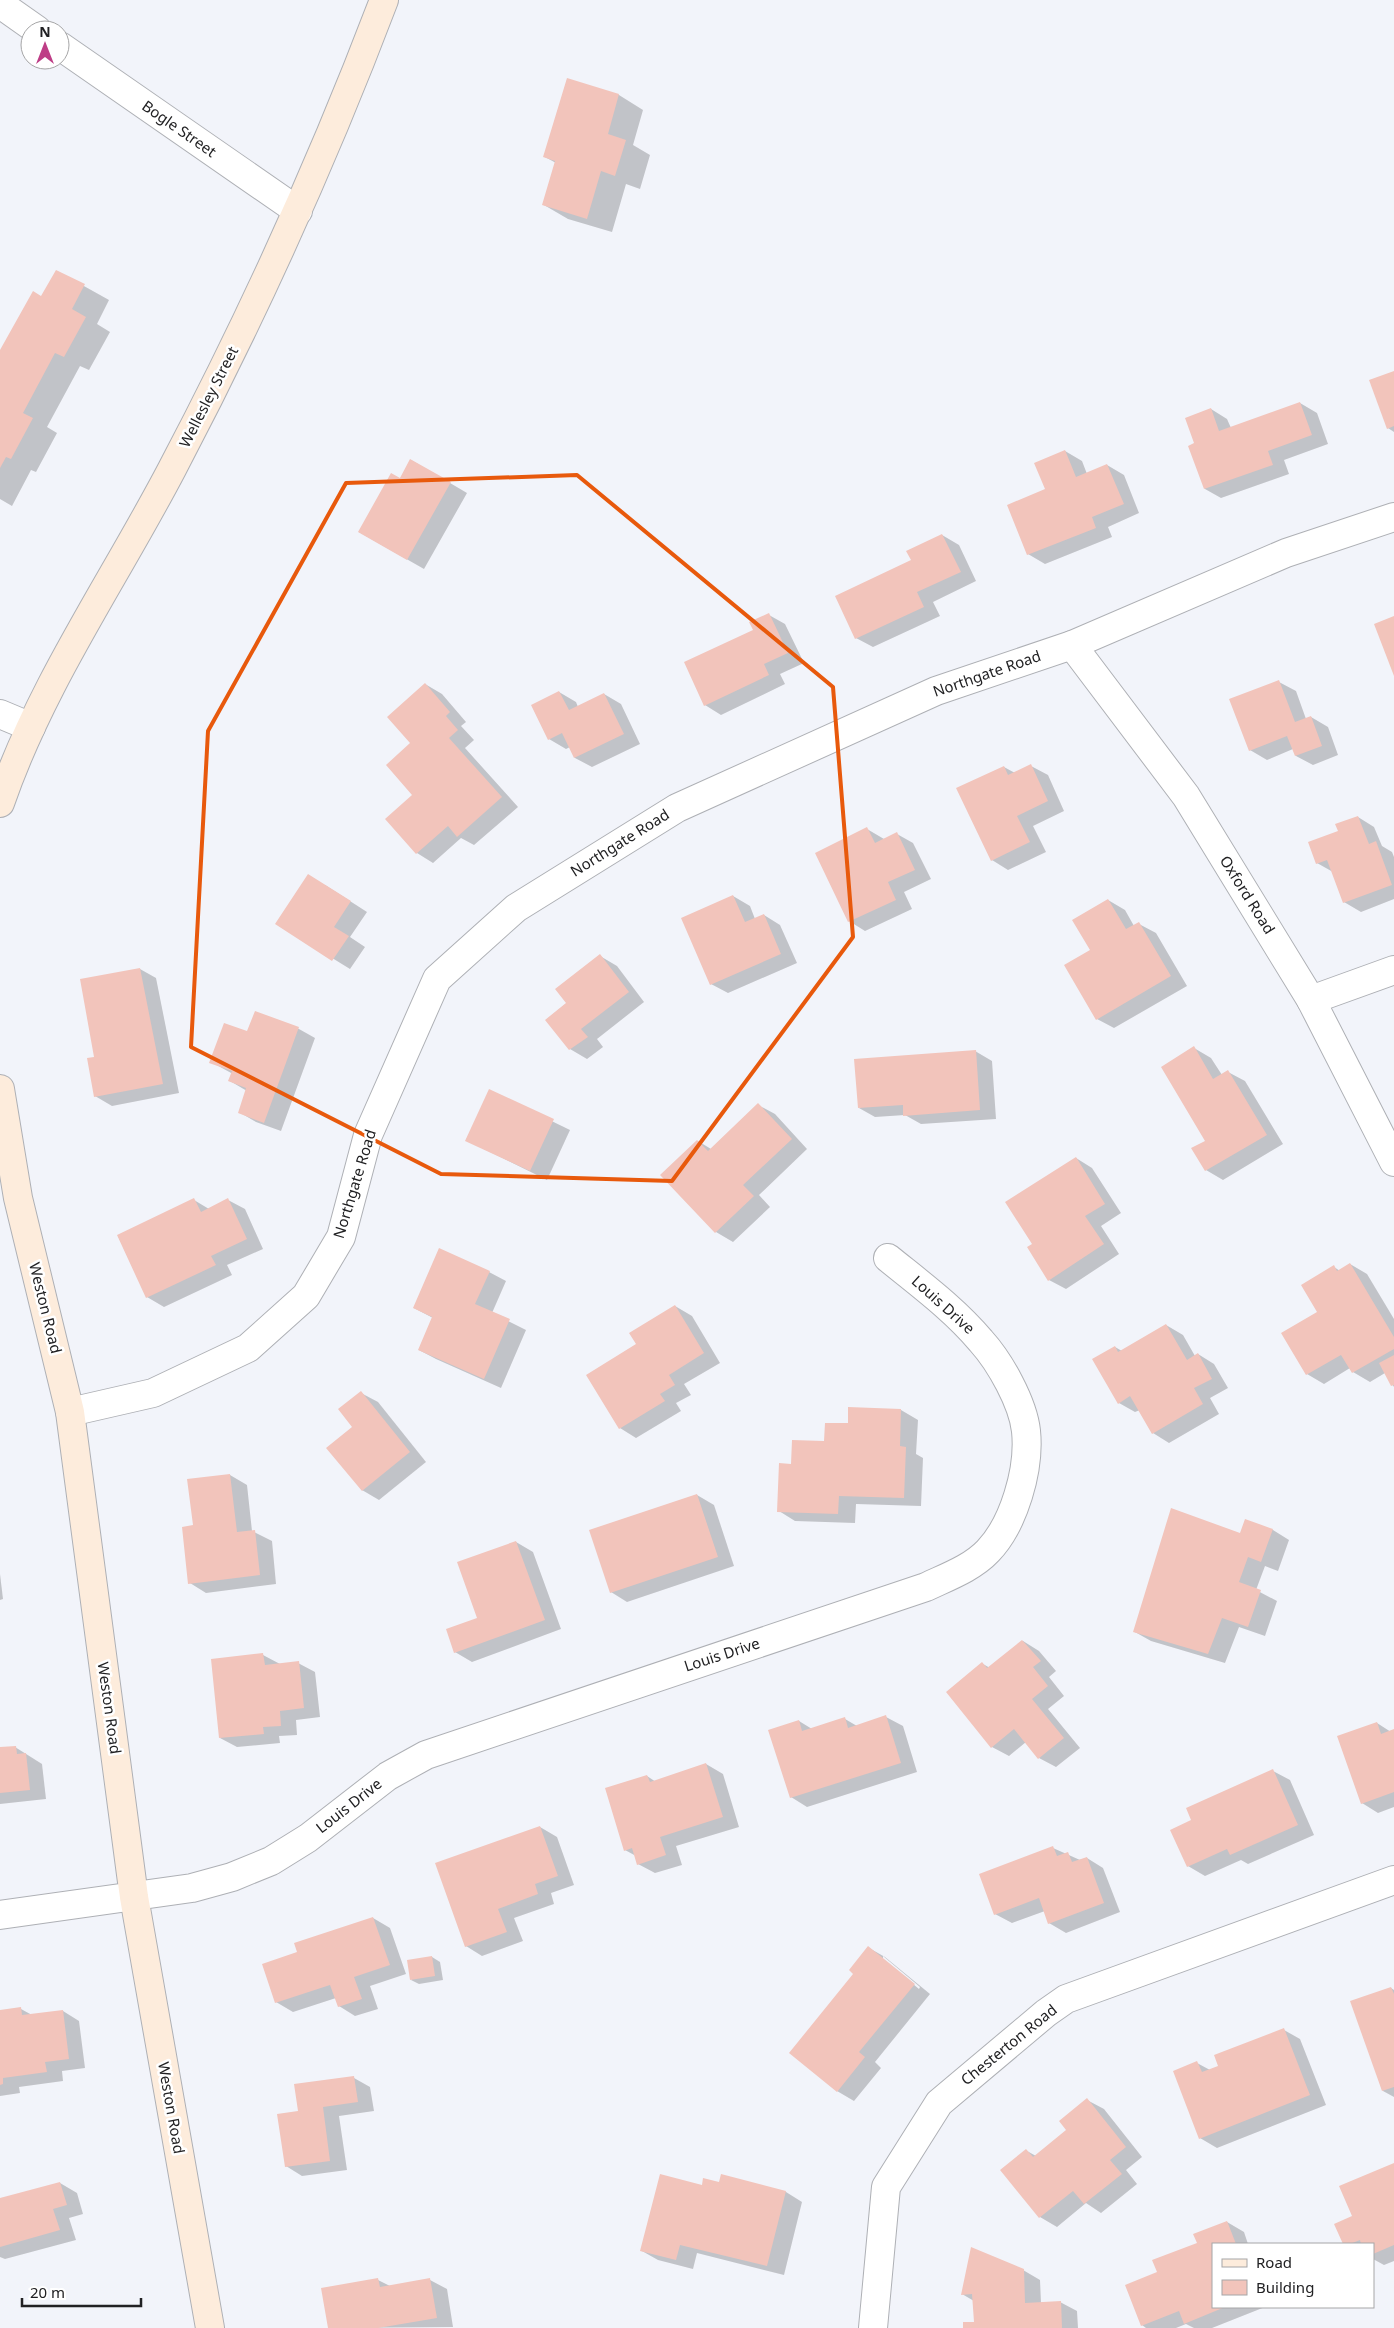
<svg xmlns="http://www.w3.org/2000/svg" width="1394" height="2328" viewBox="0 0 1394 2328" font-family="'Noto Sans',sans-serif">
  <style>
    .shadow { fill: #0003; fill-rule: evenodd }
    .building { fill: #f2c4bb }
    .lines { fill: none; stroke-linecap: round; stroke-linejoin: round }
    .minor-casing { stroke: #aeb0b5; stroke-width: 30 }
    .tertiary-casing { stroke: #aeb0b5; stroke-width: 30 }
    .secondary-casing { stroke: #aeb0b5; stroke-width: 30 }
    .minor { stroke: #fff; stroke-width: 28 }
    .tertiary { stroke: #fff; stroke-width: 28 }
    .secondary { stroke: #fdecdc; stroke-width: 28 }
    .marked { fill: none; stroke: #e8590c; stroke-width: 4; stroke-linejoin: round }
    .labels { text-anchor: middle; stroke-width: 5; stroke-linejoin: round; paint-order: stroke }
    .street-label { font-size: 15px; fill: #212123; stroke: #fff }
  </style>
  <rect width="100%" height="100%" fill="#f2f4fa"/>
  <!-- shadow -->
  <g class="shadow">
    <polygon points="567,80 619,95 643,110 633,145 650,155 640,189 626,184 612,232 568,219 544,205 556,163 545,157"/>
    <polygon points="57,271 109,300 97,324 110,332 89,370 80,366 47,427 57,433 36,472 31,470 12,506 0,499 0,353 42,297"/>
    <polygon points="1394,372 1394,432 1388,428"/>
    <polygon points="1300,403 1317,413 1328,444 1284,460 1289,474 1221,498 1205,489 1195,444 1211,409 1227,419 1231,428"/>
    <polygon points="1065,451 1082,461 1087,474 1107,465 1124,475 1139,513 1108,527 1112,537 1045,564 1028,554 1047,490"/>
    <polygon points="411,460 467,493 424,569 359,532 400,479"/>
    <polygon points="942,535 959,545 976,581 933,602 940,616 873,647 856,638 912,561"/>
    <polygon points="769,615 785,624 804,663 780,674 785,684 721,715 705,705 754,631"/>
    <polygon points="1279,682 1296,691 1306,719 1311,717 1328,727 1338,755 1313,765 1296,756 1293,749 1267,760 1250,750"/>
    <polygon points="425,684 442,694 466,722 461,726 474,740 465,748 518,807 474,845 461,838 433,863 417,853 387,819 414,795"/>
    <polygon points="559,692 576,702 578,707 604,694 621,704 640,744 592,767 575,758 570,747 566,749 549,739"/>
    <polygon points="1031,766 1048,775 1064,811 1033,826 1046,852 1008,870 992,860 1004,767 1015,773"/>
    <polygon points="1358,817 1374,827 1382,846 1392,852 1394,857 1394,899 1361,912 1344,902 1333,872 1317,863 1339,832"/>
    <polygon points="867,829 884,839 897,834 913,843 931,879 904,892 912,909 865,931 849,921"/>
    <polygon points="325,885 367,912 350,937 365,947 350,969 277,924"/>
    <polygon points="733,896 750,906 755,919 764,915 780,925 797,963 728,993 711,984"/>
    <polygon points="1108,900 1125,910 1134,926 1139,924 1156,933 1187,986 1114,1028 1097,1019 1092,951"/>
    <polygon points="600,956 617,966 644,1002 597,1039 603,1047 587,1059 570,1049 546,1020 567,1003"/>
    <polygon points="140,969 156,978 179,1093 112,1106 95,1096 96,1058"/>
    <polygon points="256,1013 299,1029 315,1038 281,1131 256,1122 239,1112 247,1091 230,1081 233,1074 211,1062 248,1033"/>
    <polygon points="1194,1048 1211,1058 1222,1075 1228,1072 1245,1081 1283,1144 1223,1180 1206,1170 1193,1149 1207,1141"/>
    <polygon points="975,1051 992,1061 996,1119 921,1124 905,1115 875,1117 859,1108"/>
    <polygon points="490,1091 570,1130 547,1180 466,1140"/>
    <polygon points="758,1105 775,1114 807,1149 759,1195 770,1207 733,1242 716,1232 662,1175 698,1141 711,1149"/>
    <polygon points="1076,1158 1092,1168 1121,1213 1101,1226 1119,1254 1066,1289 1049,1280 1034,1245"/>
    <polygon points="194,1200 209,1209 228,1200 245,1209 263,1249 227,1265 232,1275 164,1307 147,1297 118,1236"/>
    <polygon points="1350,1264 1367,1274 1394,1319 1394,1387 1385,1373 1370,1382 1353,1372 1350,1368 1324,1384 1307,1374 1319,1312 1334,1267 1340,1271"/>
    <polygon points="489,1272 506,1281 492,1313 526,1330 501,1388 436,1359 419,1350 433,1318 414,1308"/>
    <polygon points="675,1306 692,1316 720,1363 684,1384 691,1395 676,1403 681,1411 636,1438 620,1428 638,1345"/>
    <polygon points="1166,1325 1183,1335 1195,1356 1198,1354 1214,1364 1228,1388 1210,1398 1219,1414 1169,1443 1153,1433 1140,1410 1135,1412 1119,1403 1115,1347 1122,1351"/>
    <polygon points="361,1393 378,1402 426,1462 379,1500 362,1490 354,1427"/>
    <polygon points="849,1408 901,1410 918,1420 916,1454 923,1458 921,1506 856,1504 855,1523 795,1521 779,1511 792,1465 849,1425"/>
    <polygon points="230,1475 247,1485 252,1531 272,1541 276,1584 206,1593 190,1583 194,1526"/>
    <polygon points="697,1495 714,1505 734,1566 627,1602 611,1592"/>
    <polygon points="1245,1521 1273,1530 1289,1540 1278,1571 1265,1566 1256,1590 1277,1601 1265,1636 1239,1627 1225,1663 1151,1641 1135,1632 1240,1535"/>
    <polygon points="516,1542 533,1552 561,1629 472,1662 455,1652 479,1619"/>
    <polygon points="0,1574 3,1599 0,1600"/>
    <polygon points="1023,1641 1039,1651 1056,1671 1049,1677 1064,1696 1048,1709 1080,1748 1056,1767 1039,1758 1026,1742 1009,1756 992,1747 983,1664 990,1668"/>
    <polygon points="263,1655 280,1664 298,1663 315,1672 320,1717 296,1720 297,1735 279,1736 280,1743 237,1747 220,1738"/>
    <polygon points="886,1717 903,1726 917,1772 807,1807 791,1797 799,1721 812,1729 845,1719 857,1726"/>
    <polygon points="1377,1723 1391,1732 1394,1731 1394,1807 1378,1813 1362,1803"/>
    <polygon points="15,1747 42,1764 46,1799 0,1804 0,1748"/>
    <polygon points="706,1764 723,1774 739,1827 676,1846 682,1865 655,1873 638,1864 636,1856 625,1850 647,1776 656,1782"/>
    <polygon points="1273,1771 1290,1780 1314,1835 1248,1864 1241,1860 1205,1876 1188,1866 1193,1820"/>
    <polygon points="540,1827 557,1837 574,1885 551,1893 554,1904 514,1918 523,1941 482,1956 466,1946"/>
    <polygon points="1053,1848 1080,1860 1087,1858 1103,1868 1120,1912 1066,1933 1049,1923 1045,1911 1012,1923 995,1914"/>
    <polygon points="373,1918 390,1928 406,1974 370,1986 378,2009 355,2016 339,2006 336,1998 293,2012 276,2002 298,1953"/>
    <path d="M869 1948 885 1957 930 1994 875 2062 881 2068 854 2101 837 2091 855 1974ZM883 1956 920 1987 919 1989 883 1959Z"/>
    <polygon points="432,1957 440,1962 443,1980 419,1984 411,1980"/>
    <polygon points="1391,1988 1394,1990 1394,2097 1383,2091 1352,2002"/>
    <polygon points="21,2009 32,2015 63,2011 79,2021 85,2068 62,2071 63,2081 19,2087 20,2093 0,2096 0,2011"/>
    <polygon points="1284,2030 1300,2039 1326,2105 1217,2148 1200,2138 1197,2063 1210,2070 1219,2067"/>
    <polygon points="354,2078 370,2087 374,2111 339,2116 347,2170 302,2176 286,2166 299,2112"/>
    <polygon points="1087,2100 1104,2109 1142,2157 1126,2170 1137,2184 1101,2213 1086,2203 1057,2227 1040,2217 1002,2171 1027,2151 1036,2156 1068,2130"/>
    <polygon points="1394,2164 1394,2261 1384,2265 1373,2259 1373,2244 1344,2244 1336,2224 1354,2217"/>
    <polygon points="722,2176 786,2192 802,2202 784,2275 697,2253 693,2269 658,2260 642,2251 703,2186 720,2184"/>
    <polygon points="60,2183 77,2193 83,2214 69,2218 76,2240 5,2259 0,2257 0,2200"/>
    <polygon points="1227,2222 1244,2232 1248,2244 1213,2244 1213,2307 1265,2307 1212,2328 1194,2328 1186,2324 1176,2328 1146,2328 1142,2325 1158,2272"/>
    <polygon points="1023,2270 1040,2280 1041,2303 1060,2302 1077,2311 1078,2328 965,2328 975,2323 974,2301 962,2294"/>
    <polygon points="378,2280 390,2286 430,2280 447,2289 453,2327 329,2328"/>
  </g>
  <!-- building -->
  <g class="building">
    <polygon points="567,78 619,94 608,134 626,140 615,176 601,171 587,219 542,205 555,161 543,157"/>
    <polygon points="56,270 85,284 72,309 86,317 64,357 55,353 23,413 33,418 11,459 6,457 0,468 0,350 33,291 41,296"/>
    <polygon points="1394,371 1394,426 1387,429 1369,380"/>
    <polygon points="1300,402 1312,435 1268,451 1273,465 1204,489 1188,446 1194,443 1185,418 1211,408 1219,431"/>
    <polygon points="1065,450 1076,477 1107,464 1124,504 1092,517 1096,528 1027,555 1007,505 1045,489 1034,463"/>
    <polygon points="410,459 451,482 407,560 358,532 391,473 400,478"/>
    <polygon points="942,534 961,572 917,592 924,607 855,639 835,596 911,560 906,551"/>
    <polygon points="769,613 788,653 764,664 769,675 704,706 684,662 753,630 749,622"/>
    <polygon points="1394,616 1394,676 1374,624"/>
    <polygon points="1279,680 1295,722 1311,716 1322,746 1295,756 1287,736 1249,751 1229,699"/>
    <polygon points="425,683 450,712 446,716 458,730 449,738 502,797 457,837 448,826 416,854 385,819 412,795 386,765 410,743 387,717"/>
    <polygon points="559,691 569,710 604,693 624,734 574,758 562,733 548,740 531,705"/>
    <polygon points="1031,764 1048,801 1017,816 1030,842 991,861 956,788 1004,766 1008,775"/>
    <polygon points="1358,816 1369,844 1376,841 1392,885 1343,903 1327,860 1316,864 1308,842 1338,831 1335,824"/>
    <polygon points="867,827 875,843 897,832 915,870 888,882 896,900 848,922 815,853"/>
    <polygon points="308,874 351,901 334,927 349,936 332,961 275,924"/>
    <polygon points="733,895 745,922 764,914 781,954 710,985 681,918"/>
    <polygon points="1108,899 1126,929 1139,922 1171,976 1096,1020 1064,965 1090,950 1072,920"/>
    <polygon points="600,954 629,992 581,1029 588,1037 569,1050 545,1020 566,1003 555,989"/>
    <polygon points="140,968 163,1084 94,1097 87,1058 94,1057 80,979"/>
    <polygon points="255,1011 299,1027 264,1123 238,1113 246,1088 228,1081 232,1071 209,1063 224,1023 247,1031"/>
    <polygon points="1194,1046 1213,1079 1228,1070 1267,1135 1205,1171 1191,1148 1205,1141 1161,1067"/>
    <polygon points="976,1050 980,1110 903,1116 903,1105 858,1108 854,1059"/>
    <polygon points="489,1089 554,1119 530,1171 465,1141"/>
    <polygon points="758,1103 792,1139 743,1185 754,1196 715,1233 660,1175 697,1140 708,1151"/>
    <polygon points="1076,1157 1105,1204 1085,1216 1104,1244 1048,1281 1027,1247 1032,1244 1005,1202"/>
    <polygon points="194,1198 201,1212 228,1198 247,1239 211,1256 216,1265 146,1298 117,1235"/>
    <polygon points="439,1248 490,1271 475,1304 510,1319 484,1379 418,1350 432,1317 413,1308"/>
    <polygon points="1350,1263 1394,1337 1394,1349 1352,1373 1341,1355 1306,1375 1281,1333 1317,1312 1301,1285 1334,1265 1337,1271"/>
    <polygon points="675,1305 704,1353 669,1375 675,1385 660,1394 665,1401 619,1429 586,1375 636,1344 629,1333"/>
    <polygon points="1166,1324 1187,1360 1198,1353 1212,1379 1194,1388 1203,1404 1152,1434 1130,1396 1118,1404 1092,1359 1115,1346 1118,1352"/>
    <polygon points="1394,1355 1394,1385 1391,1386 1379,1363"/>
    <polygon points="361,1391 410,1452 362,1491 326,1448 352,1427 338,1409"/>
    <polygon points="848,1407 901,1409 900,1446 906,1447 904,1498 839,1496 838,1514 777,1512 779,1463 791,1464 792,1440 824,1441 825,1423 848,1423"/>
    <polygon points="230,1474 237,1532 255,1530 260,1575 188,1584 182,1527 193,1525 187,1479"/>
    <polygon points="697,1494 718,1557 610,1593 589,1530"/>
    <polygon points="1171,1508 1240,1533 1245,1519 1273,1529 1261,1562 1248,1557 1239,1582 1261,1590 1248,1627 1222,1618 1208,1654 1133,1632"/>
    <polygon points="516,1541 545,1620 454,1653 446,1629 477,1618 457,1562"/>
    <polygon points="1022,1640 1041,1661 1033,1667 1048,1686 1032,1699 1064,1738 1038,1759 1014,1729 991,1748 946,1692 982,1662 987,1668"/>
    <polygon points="263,1653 265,1665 299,1661 304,1708 280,1711 281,1726 263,1727 264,1734 219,1738 211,1659"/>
    <polygon points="886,1715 901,1763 790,1798 768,1730 799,1720 802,1731 845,1717 848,1728"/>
    <polygon points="1377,1722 1381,1734 1394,1729 1394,1792 1361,1804 1337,1736"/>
    <polygon points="16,1746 17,1754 26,1753 30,1790 0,1793 0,1747"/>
    <polygon points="706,1763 723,1817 660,1837 666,1855 637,1865 632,1848 624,1851 605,1788 647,1775 650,1782"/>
    <polygon points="1273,1769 1298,1825 1230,1855 1227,1849 1187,1867 1170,1830 1191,1820 1186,1808"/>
    <polygon points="540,1826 558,1876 535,1884 538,1894 498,1909 507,1932 465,1947 435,1863"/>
    <polygon points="1053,1846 1057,1856 1068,1852 1072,1862 1087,1857 1104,1903 1048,1924 1039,1898 994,1915 979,1874"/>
    <polygon points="373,1917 390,1965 354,1977 362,1999 338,2007 330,1985 275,2003 262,1964 297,1952 294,1943"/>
    <polygon points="868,1946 915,1984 859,2052 865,2057 837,2092 789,2053 853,1974 849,1970"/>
    <polygon points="432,1956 435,1976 410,1980 407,1960"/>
    <polygon points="1391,1987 1394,1994 1394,2087 1382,2091 1350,2001"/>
    <polygon points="21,2007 22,2015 63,2010 69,2059 45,2062 47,2072 3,2078 3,2084 0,2085 0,2010"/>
    <polygon points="1284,2028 1310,2095 1199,2139 1173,2071 1197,2061 1202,2072 1218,2066 1214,2055"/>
    <polygon points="354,2076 358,2102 323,2107 330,2161 285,2167 277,2114 298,2111 294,2084"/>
    <polygon points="1087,2098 1126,2147 1110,2160 1122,2174 1084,2204 1073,2191 1039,2218 1000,2170 1026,2149 1033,2157 1066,2130 1059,2121"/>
    <polygon points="1394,2163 1394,2245 1373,2254 1373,2244 1361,2244 1360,2240 1350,2244 1343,2244 1334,2224 1352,2216 1339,2186"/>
    <polygon points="660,2174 702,2185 703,2178 719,2182 721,2174 786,2191 767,2266 680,2245 676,2260 640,2251"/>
    <polygon points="60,2182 67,2205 53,2209 60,2230 0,2247 0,2198"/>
    <polygon points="1227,2221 1236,2244 1213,2244 1213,2307 1225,2307 1184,2324 1179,2311 1141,2326 1125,2285 1157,2272 1152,2260 1197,2243 1193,2234"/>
    <polygon points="971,2247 1024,2269 1025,2303 1061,2301 1062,2328 963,2328 963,2322 974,2322 972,2294 961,2295"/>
    <polygon points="378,2278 380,2287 430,2278 437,2318 378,2328 328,2328 321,2288"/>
  </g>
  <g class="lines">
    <defs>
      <g id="minor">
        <polyline points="1072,645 1186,796 1311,1000 1394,1162"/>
        <polyline points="0,714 31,727"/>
        <polyline points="1311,1000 1394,970"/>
        <polyline points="70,1412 153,1393 248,1348 306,1296 341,1237 368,1135 437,979 516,908 677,808 936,691 1072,645 1286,553 1394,517"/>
        <path d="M0 1915 192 1888 232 1877 271 1861 308 1838 388 1776 426 1755 926 1587C947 1577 972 1568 988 1551 1014 1524 1030 1469 1026 1431 1023 1403 1000 1362 981 1341 954 1309 920 1284 888 1258"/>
        <polyline points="873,2328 886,2187 939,2103 1046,2013 1066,1999 1394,1880"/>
      </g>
      <g id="tertiary">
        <polyline points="0,4 37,30"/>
        <polyline points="60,46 298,211"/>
      </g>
      <g id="secondary">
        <path d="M0 803C41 684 114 580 172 469 252 317 323 161 384 0"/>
        <polyline points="0,1089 18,1198 70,1412 134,1897 210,2328"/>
      </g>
    </defs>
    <!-- minor casing -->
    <use href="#minor" class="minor-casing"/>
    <!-- tertiary casing -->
    <use href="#tertiary" class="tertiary-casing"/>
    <!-- secondary casing -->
    <use href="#secondary" class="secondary-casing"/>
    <!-- minor -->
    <use href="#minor" class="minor"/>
    <!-- tertiary -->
    <use href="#tertiary" class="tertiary"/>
    <!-- secondary -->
    <use href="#secondary" class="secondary"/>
  </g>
  <!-- marked area -->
  <path class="marked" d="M577 475 833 687 853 937 672 1181 441 1174 191 1047 208 731 346 483Z"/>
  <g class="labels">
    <!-- street labels -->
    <g class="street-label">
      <text transform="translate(179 129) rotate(35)" y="5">Bogle Street</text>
      <text transform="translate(209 397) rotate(-63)" y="5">Wellesley Street</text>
      <text transform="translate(987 674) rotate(-19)" y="5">Northgate Road</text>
      <text transform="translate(620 843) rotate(-32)" y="5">Northgate Road</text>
      <text transform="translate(1247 895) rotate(58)" y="5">Oxford Road</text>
      <text transform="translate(355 1184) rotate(-73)" y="5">Northgate Road</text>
      <text transform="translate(943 1305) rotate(42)" y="5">Louis Drive</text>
      <text transform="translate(45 1308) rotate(76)" y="5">Weston Road</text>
      <text transform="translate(722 1655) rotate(-18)" y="5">Louis Drive</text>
      <text transform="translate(109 1708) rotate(82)" y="5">Weston Road</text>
      <text transform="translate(349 1806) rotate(-38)" y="5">Louis Drive</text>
      <text transform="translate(1009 2045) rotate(-39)" y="5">Chesterton Road</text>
      <text transform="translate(171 2108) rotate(80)" y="5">Weston Road</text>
    </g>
  </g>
  <!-- legend -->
  <rect x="1212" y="2243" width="162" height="65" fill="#ffffff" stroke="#a6a6a7"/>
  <rect x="1222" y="2259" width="25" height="8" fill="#fdecdc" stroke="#a6a6a7"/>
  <text x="1256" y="2268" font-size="15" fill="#212123">Road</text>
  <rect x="1222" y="2280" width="25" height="15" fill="#f2c4bb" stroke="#a6a6a7"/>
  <text x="1256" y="2293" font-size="15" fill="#212123">Building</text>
  <!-- north arrow -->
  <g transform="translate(45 45)"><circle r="24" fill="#ffffff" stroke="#a6a6a7"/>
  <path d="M0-4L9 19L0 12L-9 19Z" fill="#be3d86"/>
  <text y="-8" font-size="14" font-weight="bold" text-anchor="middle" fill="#212123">N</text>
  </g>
  <!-- scale -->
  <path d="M22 2298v8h119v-8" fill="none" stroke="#212123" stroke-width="2.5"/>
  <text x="30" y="2298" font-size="15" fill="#212123" stroke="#ffffff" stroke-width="4" paint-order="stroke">20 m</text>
</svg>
